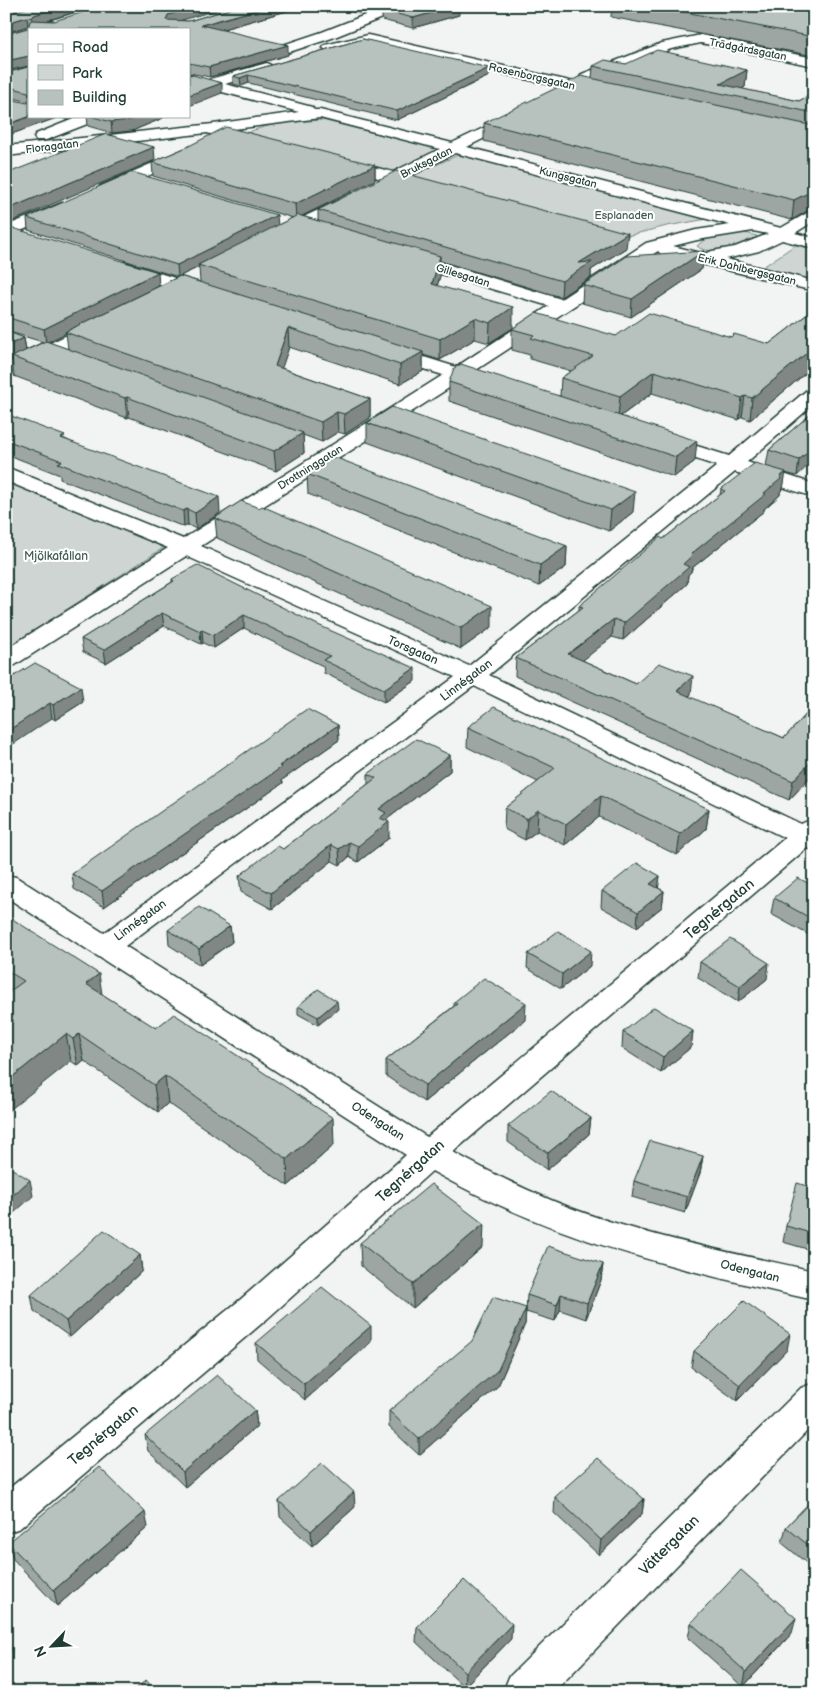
<svg xmlns="http://www.w3.org/2000/svg" width="820" height="1698" viewBox="0 0 820 1698" font-family="'Balsamiq Sans',sans-serif">
  <style>
    .green { fill: #ced5d3; stroke: #768984 }
    .lines { fill: none; stroke-linecap: round; stroke-linejoin: round }
    .minor-casing { stroke: #1f3d34; stroke-width: 3 }
    .minor { fill: #fff; fill-rule: evenodd }
    .wall { fill: #9da6a3; stroke: #1f3d34; fill-rule: evenodd }
    .shaded-wall { fill: #808784; stroke: #1f3d34 }
    .building { fill: #b7c1bd; stroke: #1f3d34 }
    .labels { text-anchor: middle; stroke-width: 4; stroke-linejoin: round; paint-order: stroke }
    .far-street-label { font-size: 11px; fill: #1f3d34; stroke: #fff }
    .far-park-label { font-size: 11px; fill: #425b54; stroke: #fff }
    .park-label { font-size: 12px; fill: #425b54; stroke: #fff }
    .street-label { font-size: 12px; fill: #1f3d34; stroke: #fff }
    .near-street-label { font-size: 15px; fill: #1f3d34; stroke: #fff }
  </style>
  <rect width="100%" height="100%" fill="#f2f3f3"/>
  <filter id="ink" filterUnits="userSpaceOnUse"><feTurbulence type="fractalNoise" baseFrequency=".02" numOctaves="2"/><feDisplacementMap in="SourceGraphic" scale="10" xChannelSelector="R" yChannelSelector="G"/><feConvolveMatrix kernelMatrix="1 2 1 2 8 2 1 2 1" color-interpolation-filters="sRGB"/></filter>
  <g filter="url(#ink)">
    <!-- green -->
    <g class="green">
      <path d="M322 120 442 149 390 173 245 134C269 122 296 122 322 120Z"/>
      <polygon points="460,154 713,218 667,226 627,236 409,177"/>
      <path d="M745 233 757 236C749 246 707 257 697 246 706 235 731 234 745 233Z"/>
      <polygon points="795,245 809,248 814,247 814,283 760,269"/>
      <polygon points="6,481 165,547 6,648"/>
    </g>
    <g class="lines">
      <defs>
        <g id="minor">
          <polygon points="388,6 406,6 404,9 332,38 189,85 189,76 322,32"/>
          <polygon points="368,35 600,88 605,89 607,92 605,95 600,96 368,43 330,52 323,48 325,45"/>
          <polygon points="701,35 814,58 814,66 701,43 671,49 592,80 587,81 580,77 582,74 662,43"/>
          <path d="M267 63 274 67 272 70 225 84 312 107 314 110H320L452 143 517 112 522 113 524 116 522 119 467 147 781 228 814 209V221L795 233 814 238V248L782 240 759 251 726 259 814 281V291L661 254 658 251 473 372 478 377 475 381 468 383 460 381 201 546 469 666 717 466 654 445 651 441 654 437 661 435 668 437 729 456 807 390 814 388V404L747 462 814 484V497L735 472 489 675 801 824 814 818V850L807 848 453 1152C500 1178 548 1201 599 1218 669 1241 742 1255 814 1271V1300C677 1269 556 1241 432 1171L267 1319 20 1528 6 1533V1491L241 1299 406 1155 6 897V875L16 877 104 933 455 677 186 556 15 665 6 667V649L168 548 6 481V467L183 539 443 375 381 356 379 352 381 348 388 346 395 348 456 367 549 306 398 261 395 257 398 253H410L561 299 646 243 696 230 730 225 455 153 409 177 429 182 431 185 429 188C418 191 409 185 399 184 393 183 389 186 382 184L380 181 382 179 334 166 331 163 334 160 339 158 393 172 440 149 320 118 226 130 258 139 260 142 258 145 253 146 207 133 6 156V146L213 124 299 112 203 87 201 84 203 81ZM753 231 768 234 735 247 712 251 705 254 673 246 697 240ZM474 686 785 838 427 1137 125 946Z"/>
          <polygon points="81,116 102,116 100,119 46,140 36,140 34,137 36,134"/>
          <polygon points="185,149 190,151 193,154 190,157 112,192 100,192 98,189 100,186"/>
          <polygon points="352,194 358,196 360,199 358,202 284,240 272,240 270,236 272,232"/>
          <polygon points="62,203 68,205 70,208 68,211 6,237 6,226"/>
          <polygon points="124,262 210,289 213,293 210,297 204,298 118,271 115,267 118,263"/>
          <polygon points="101,319 107,320 110,324 107,328 6,378 6,364"/>
          <polygon points="814,1383 814,1424 554,1692 503,1692 509,1677 801,1388"/>
        </g>
      </defs>
      <!-- minor casing -->
      <use href="#minor" class="minor-casing"/>
      <!-- minor -->
      <use href="#minor" class="minor"/>
    </g>
    <!-- wall -->
    <g class="wall">
      <polygon points="34,6 96,6 47,21 189,21 239,6 304,6 220,30 288,55 210,77 189,73 189,29 29,29 29,102 6,96 6,73 28,67 28,66 6,71 6,34 28,28 29,26 6,33 6,14"/>
      <polygon points="330,6 382,6 361,14"/>
      <polygon points="612,6 814,6 814,56 611,17"/>
      <polygon points="382,10 459,15 413,28 382,20"/>
      <polygon points="363,39 489,76 397,120 249,83 241,86 233,84 233,76"/>
      <polygon points="626,64 747,70 745,87 742,89 799,101 814,93 814,207 792,220 484,141 484,123 592,78 593,66"/>
      <polygon points="6,98 29,116 76,116 67,120 59,117 6,136"/>
      <polygon points="87,116 163,116 163,118 132,131 112,133 88,126"/>
      <path d="M152 162 375 165V180L302 216 318 221V210L626 248 591 270V277L561 297 440 261V276L437 286 513 328 489 343 475 339 440 360 423 355V371L400 384 289 347 281 368 370 399V418L345 434 338 432 322 442 303 435 304 453 276 471 129 417 127 418 14 376 12 359 6 362 24 338 26 350 43 342 6 331V226L159 286 178 277 28 230 27 218 278 225 293 218 153 176ZM199 267 200 282 180 276ZM66 333 68 349 48 342Z"/>
      <polygon points="814,208 814,226 811,225"/>
      <polygon points="704,251 702,269 631,317 582,303 583,285"/>
      <polygon points="814,309 814,366 750,420 742,417 739,420 652,393 621,416 695,461 674,477 449,401 449,382 560,396 561,378 571,371 530,359 530,355 512,350 512,329 616,336 731,337 769,344"/>
      <polygon points="814,411 797,476 785,473 783,489 780,492 780,495 764,509 764,511 692,568 691,572 688,575 687,584 623,640 612,637 582,660 636,684 691,694 689,697 784,738 814,706 814,773 789,800 515,676 516,658 579,610 579,606 663,539 720,495 721,489 766,466 769,450"/>
      <polygon points="6,414 65,439 220,513 196,529 188,525 184,527 60,479 60,475 6,454"/>
      <polygon points="367,423 633,512 609,531 367,442"/>
      <polygon points="307,474 567,546 566,567 539,586 308,494"/>
      <polygon points="215,518 492,627 461,649 217,538"/>
      <polygon points="172,579 415,681 384,702 324,673 323,666 244,628 214,648 203,643 201,644 164,626 106,663 83,652 81,639 172,582"/>
      <polygon points="6,681 83,702 55,720 7,684"/>
      <polygon points="338,725 339,740 282,780 283,783 104,907 74,889 72,874"/>
      <polygon points="468,727 709,809 706,829 677,855 599,817 565,845 537,831 525,840 504,829 505,808 538,782 467,747"/>
      <polygon points="450,755 450,771 386,820 389,838 358,862 349,857 340,865 332,861 272,909 241,892 239,876 283,849 368,784 368,774"/>
      <polygon points="660,876 658,888 664,891 662,907 637,927 601,907 602,891"/>
      <polygon points="814,886 814,931 809,935 771,914 774,898"/>
      <polygon points="6,915 102,994 334,1145 288,1186 168,1103 158,1112 84,1061 78,1066 71,1061 6,993"/>
      <polygon points="230,926 232,942 200,965 169,945 168,930"/>
      <polygon points="528,954 590,966 561,989 527,968"/>
      <polygon points="700,962 767,979 738,1002 698,978"/>
      <polygon points="454,1002 525,1020 424,1102 386,1076 386,1060 454,1006"/>
      <polygon points="298,1006 338,1009 318,1025 298,1014"/>
      <polygon points="693,1031 691,1047 661,1073 622,1048 623,1032"/>
      <polygon points="591,1118 589,1134 547,1170 508,1142 508,1126"/>
      <polygon points="703,1156 700,1173 685,1213 632,1197 634,1181"/>
      <polygon points="814,1188 814,1251 783,1242 786,1226"/>
      <polygon points="360,1243 483,1247 413,1308 361,1266"/>
      <polygon points="140,1255 142,1271 70,1337 34,1311 31,1295"/>
      <polygon points="603,1264 601,1280 586,1319 560,1310 555,1321 526,1312 527,1295"/>
      <polygon points="526,1308 525,1324 498,1386 419,1455 389,1427 389,1411"/>
      <polygon points="371,1342 305,1400 257,1359 256,1343"/>
      <polygon points="787,1350 737,1401 691,1367 694,1351"/>
      <polygon points="255,1410 257,1426 185,1487 148,1451 145,1435"/>
      <polygon points="555,1497 644,1499 642,1514 599,1555 554,1513"/>
      <polygon points="814,1498 814,1569 782,1543 786,1527"/>
      <polygon points="279,1501 355,1507 312,1546 280,1517"/>
      <polygon points="148,1527 57,1606 13,1559 8,1543"/>
      <polygon points="691,1623 792,1633 743,1687 688,1638"/>
      <polygon points="417,1627 511,1639 464,1687 416,1642"/>
    </g>
    <!-- shaded-wall -->
    <g class="shaded-wall">
      <polygon points="63,6 96,6 35,24 33,28 32,18 34,15"/>
      <polygon points="197,6 231,6 168,24 166,20 168,15"/>
      <polygon points="270,6 304,6 202,35 201,25"/>
      <polygon points="361,6 382,6 361,14"/>
      <polygon points="457,6 459,6 459,15 413,28 413,18"/>
      <polygon points="27,17 28,26 6,33 6,23"/>
      <polygon points="288,45 288,55 210,77 209,67"/>
      <polygon points="29,56 29,66 6,71 6,61"/>
      <polygon points="489,68 489,76 397,120 397,111"/>
      <polygon points="747,70 745,87 731,95 720,84"/>
      <polygon points="248,75 249,83 241,86 240,78"/>
      <polygon points="222,83 222,93 189,106 189,95"/>
      <polygon points="31,116 59,116 59,117 6,136 6,125"/>
      <polygon points="67,116 76,116 67,120"/>
      <polygon points="140,116 163,116 163,118 132,131 112,133 111,122"/>
      <polygon points="154,147 155,160 6,224 6,210"/>
      <polygon points="375,165 375,180 296,219 295,204"/>
      <polygon points="814,190 814,207 792,220 794,200"/>
      <polygon points="277,215 278,227 198,265 199,267 178,277 177,265"/>
      <polygon points="628,233 626,248 591,270 591,277 561,297 562,281 579,263"/>
      <polygon points="704,251 702,269 631,317 632,299"/>
      <polygon points="440,256 440,276 432,304 432,284"/>
      <polygon points="158,272 159,286 65,332 66,333 46,343 44,329"/>
      <polygon points="513,307 513,328 489,343 490,323"/>
      <polygon points="475,318 475,339 440,360 440,339"/>
      <polygon points="288,328 289,347 276,385 275,366"/>
      <polygon points="24,338 26,352 12,357 12,359 6,362 6,346"/>
      <polygon points="814,347 814,366 750,420 752,398"/>
      <polygon points="423,352 423,371 400,384 400,365"/>
      <polygon points="654,371 652,393 618,418 620,396"/>
      <polygon points="745,396 742,417 739,420 742,398"/>
      <polygon points="127,397 129,417 127,418 125,398"/>
      <polygon points="370,399 370,418 345,434 344,414"/>
      <polygon points="337,412 338,432 322,442 321,422"/>
      <polygon points="303,433 304,453 276,471 274,451"/>
      <polygon points="697,441 695,461 674,477 676,457"/>
      <polygon points="814,446 814,460 797,476 799,460"/>
      <polygon points="786,472 783,489 780,492 780,495 764,509 764,511 692,568 691,572 688,575 687,584 623,640 624,623 683,564 691,554 764,493"/>
      <polygon points="635,492 633,512 609,531 611,510"/>
      <polygon points="219,497 220,513 196,529 195,513"/>
      <polygon points="187,509 188,525 184,527 183,511"/>
      <polygon points="567,546 566,567 539,586 540,565"/>
      <polygon points="492,606 492,627 461,649 461,628"/>
      <polygon points="162,613 164,626 106,663 104,650"/>
      <polygon points="244,615 244,628 214,648 213,635"/>
      <polygon points="614,619 612,637 567,673 568,654"/>
      <polygon points="202,630 203,643 201,644 200,631"/>
      <polygon points="415,668 415,681 384,702 384,689"/>
      <polygon points="693,676 691,694 675,710 677,691"/>
      <polygon points="81,687 83,702 55,720 53,705"/>
      <polygon points="50,703 52,718 6,749 6,732"/>
      <polygon points="338,725 339,740 282,780 283,783 104,907 102,891"/>
      <polygon points="450,755 450,771 386,820 386,824 389,822 389,838 358,862 358,846 379,809"/>
      <polygon points="814,758 814,773 789,800 793,781"/>
      <polygon points="601,796 599,817 565,845 566,824"/>
      <polygon points="709,809 706,829 677,855 680,834"/>
      <polygon points="538,810 537,831 525,840 527,819"/>
      <polygon points="349,842 349,857 340,865 339,849"/>
      <polygon points="331,845 332,861 272,909 271,893"/>
      <polygon points="660,876 658,891 650,884"/>
      <polygon points="664,891 662,907 637,927 638,912"/>
      <polygon points="814,917 814,931 809,935 812,919"/>
      <polygon points="230,926 232,942 200,965 199,949"/>
      <polygon points="591,951 590,966 561,989 562,974"/>
      <polygon points="769,963 767,979 738,1002 740,986"/>
      <polygon points="99,974 103,1001 86,984"/>
      <polygon points="337,1001 338,1009 318,1025 318,1017"/>
      <polygon points="526,1003 525,1020 424,1102 425,1085"/>
      <polygon points="693,1031 691,1047 661,1073 663,1057"/>
      <polygon points="66,1034 71,1061 6,1113 6,1082"/>
      <polygon points="79,1034 84,1061 78,1066 73,1039"/>
      <polygon points="165,1076 168,1103 158,1112 154,1085"/>
      <polygon points="333,1118 334,1145 288,1186 287,1159"/>
      <polygon points="591,1118 589,1134 547,1170 548,1153"/>
      <polygon points="703,1156 700,1173 685,1213 687,1197"/>
      <polygon points="30,1180 33,1196 6,1220 6,1201"/>
      <polygon points="484,1224 483,1247 413,1308 413,1284"/>
      <polygon points="140,1255 142,1271 70,1337 66,1321"/>
      <polygon points="603,1264 601,1280 586,1319 587,1303"/>
      <polygon points="561,1294 560,1310 555,1321 557,1305"/>
      <polygon points="526,1308 525,1324 498,1386 419,1455 419,1439"/>
      <polygon points="371,1326 371,1342 305,1400 304,1384"/>
      <polygon points="790,1334 787,1350 737,1401 740,1385"/>
      <polygon points="255,1410 257,1426 185,1487 183,1472"/>
      <polygon points="354,1492 355,1507 312,1546 311,1531"/>
      <polygon points="644,1499 642,1514 599,1555 601,1540"/>
      <polygon points="145,1512 148,1527 57,1606 54,1590"/>
      <polygon points="796,1618 792,1633 743,1687 746,1672"/>
      <polygon points="512,1624 511,1639 464,1687 465,1672"/>
      <polygon points="6,1628 12,1650 6,1655"/>
    </g>
    <!-- building -->
    <g class="building">
      <polygon points="34,6 63,6 34,15 32,18 27,17 6,23 6,14"/>
      <polygon points="104,6 197,6 168,15 166,20 189,21 240,6 270,6 201,25 288,45 209,67 189,63 189,29 29,29 29,56 6,61 6,34 28,28 30,21 32,20 54,21"/>
      <polygon points="392,6 457,6 413,18 382,10"/>
      <polygon points="654,6 814,6 814,37"/>
      <polygon points="363,39 489,68 397,111 248,75 240,78 233,76"/>
      <polygon points="657,50 747,70 720,84 799,101 813,93 814,93 814,113 593,66 605,60 626,64"/>
      <polygon points="29,58 29,96 28,92 6,86 6,73 28,67"/>
      <polygon points="189,74 222,83 189,95"/>
      <polygon points="581,76 814,126 814,190 794,200 484,123"/>
      <polygon points="6,98 27,103 29,102 29,116 31,116 6,125"/>
      <polygon points="90,116 140,116 131,120 111,122"/>
      <polygon points="226,127 375,165 295,204 152,162 187,147"/>
      <polygon points="106,134 154,147 6,210 6,174"/>
      <polygon points="396,171 628,233 579,263 592,262 562,281 318,210"/>
      <polygon points="132,172 277,215 177,265 27,218"/>
      <polygon points="298,215 440,256 432,284 513,307 490,323 475,318 440,339 198,265"/>
      <polygon points="6,226 158,272 44,329 6,317"/>
      <polygon points="704,251 632,299 583,285 627,256"/>
      <polygon points="180,276 423,352 400,365 288,328 275,366 370,399 344,414 337,412 321,422 65,332"/>
      <polygon points="814,309 814,347 752,398 745,396 742,398 654,371 620,396 561,378 593,356 531,338 534,335 512,329 536,313 616,336 649,313 731,337 734,334 769,344"/>
      <polygon points="6,331 24,338 6,346"/>
      <polygon points="46,341 303,433 274,451 127,397 125,398 12,357"/>
      <polygon points="461,364 697,441 676,457 449,382 454,368"/>
      <polygon points="392,407 635,492 611,510 367,423"/>
      <polygon points="814,411 814,446 799,460 769,450"/>
      <polygon points="6,414 65,436 61,438 219,497 195,513 187,509 183,511 58,463 62,461 6,440"/>
      <polygon points="334,457 567,546 540,565 307,474"/>
      <polygon points="755,463 786,472 780,477 782,478 764,493 766,494 691,554 693,555 683,564 689,567 624,623 614,619 568,654 636,684 659,663 693,676 677,691 784,738 814,706 814,758 793,781 516,658 583,607 579,606 660,537 663,539 725,491 721,489"/>
      <polygon points="241,501 259,508 262,506 492,606 461,628 215,518"/>
      <polygon points="197,565 318,625 415,668 384,689 323,660 330,656 244,615 213,635 202,630 200,631 162,613 104,650 81,639 174,581 172,579"/>
      <polygon points="35,663 81,687 53,705 50,703 6,732 6,685 10,682 6,681"/>
      <polygon points="494,707 709,809 680,834 601,796 566,824 538,810 527,819 505,808 555,768 468,727"/>
      <polygon points="307,709 338,725 279,766 282,767 102,891 72,874"/>
      <polygon points="416,739 450,755 379,809 386,813 380,818 389,822 358,846 349,842 339,849 331,845 271,893 239,876 278,846 283,849 376,778 368,774"/>
      <polygon points="637,863 660,876 650,884 664,891 638,912 602,891"/>
      <polygon points="798,878 814,886 814,917 812,919 774,898"/>
      <polygon points="199,907 230,926 199,949 168,930"/>
      <polygon points="6,915 99,974 86,984 156,1028 174,1014 333,1118 287,1159 165,1076 154,1085 79,1034 73,1039 66,1034 6,1082 6,994 24,981 6,970"/>
      <polygon points="558,931 591,951 562,974 528,954"/>
      <polygon points="730,939 769,963 740,986 700,962"/>
      <polygon points="484,978 526,1003 425,1085 386,1060 457,1004 454,1002"/>
      <polygon points="318,989 337,1001 318,1017 298,1006"/>
      <polygon points="654,1007 693,1031 663,1057 623,1032"/>
      <polygon points="551,1091 591,1118 548,1153 508,1126"/>
      <polygon points="650,1141 703,1156 687,1197 634,1181"/>
      <polygon points="6,1165 30,1180 6,1201"/>
      <polygon points="797,1183 814,1188 814,1234 786,1226"/>
      <polygon points="431,1184 484,1224 413,1284 360,1243"/>
      <polygon points="104,1230 140,1255 66,1321 31,1295"/>
      <polygon points="548,1246 603,1264 587,1303 561,1294 557,1305 527,1295"/>
      <polygon points="322,1287 371,1326 304,1384 256,1343"/>
      <polygon points="493,1297 526,1308 498,1370 419,1439 389,1411 472,1341"/>
      <polygon points="744,1301 790,1334 740,1385 694,1351"/>
      <polygon points="217,1375 255,1410 183,1472 145,1435"/>
      <polygon points="598,1458 644,1499 601,1540 555,1497"/>
      <polygon points="322,1463 354,1492 311,1531 279,1501"/>
      <polygon points="99,1467 145,1512 54,1590 8,1543"/>
      <polygon points="814,1498 814,1550 786,1527"/>
      <polygon points="741,1570 796,1618 746,1672 691,1623"/>
      <polygon points="464,1580 512,1624 465,1672 417,1627"/>
      <polygon points="146,1680 156,1692 132,1692"/>
    </g>
  </g>
  <g class="labels">
    <!-- far-street labels -->
    <g class="far-street-label">
      <text transform="translate(748 49) rotate(11)" y="4">Trädgårdsgatan</text>
      <text transform="translate(532 76) rotate(13)" y="4">Rosenborgsgatan</text>
      <text transform="translate(52 146) rotate(-7)" y="4">Floragatan</text>
      <text transform="translate(426 162) rotate(-27)" y="4">Bruksgatan</text>
      <text transform="translate(568 177) rotate(14)" y="4">Kungsgatan</text>
      <text transform="translate(747 269) rotate(14)" y="4">Erik Dahlbergsgatan</text>
      <text transform="translate(463 275) rotate(17)" y="4">Gillesgatan</text>
      <text transform="translate(310 467) rotate(-32)" y="4">Drottninggatan</text>
    </g>
    <!-- far-park labels -->
    <g class="far-park-label">
      <text x="624" y="219">Esplanaden</text>
    </g>
    <!-- park labels -->
    <g class="park-label">
      <text x="56" y="560">Mjölkafållan</text>
    </g>
    <!-- street labels -->
    <g class="street-label">
      <text transform="translate(413 650) rotate(24)" y="4">Torsgatan</text>
      <text transform="translate(466 680) rotate(-37)" y="4">Linnégatan</text>
      <text transform="translate(140 920) rotate(-36)" y="4">Linnégatan</text>
      <text transform="translate(378 1121) rotate(33)" y="4">Odengatan</text>
      <text transform="translate(750 1271) rotate(14)" y="4">Odengatan</text>
    </g>
    <!-- near-street labels -->
    <g class="near-street-label">
      <text transform="translate(719 909) rotate(-40)" y="5">Tegnérgatan</text>
      <text transform="translate(410 1171) rotate(-42)" y="5">Tegnérgatan</text>
      <text transform="translate(103 1435) rotate(-40)" y="5">Tegnérgatan</text>
      <text transform="translate(669 1545) rotate(-45)" y="5">Vättergatan</text>
    </g>
  </g>
  <!-- margin -->
  <rect width="820" height="1698" fill="none" stroke="#fff" stroke-width="25"/>
  <rect x="12" y="12" width="795" height="1673" fill="none" stroke="#1f3d34" stroke-width="2" filter="url(#ink)"/>
  <!-- legend -->
  <rect x="28" y="28" width="162" height="90" fill="#ffffff" stroke="#a5b1ae"/>
  <rect x="38" y="44" width="25" height="8" fill="#ffffff" stroke="#a5b1ae"/>
  <text x="72" y="52" font-size="15" fill="#1f3d34">Road</text>
  <rect x="38" y="65" width="25" height="15" fill="#ced5d3" stroke="#a5b1ae"/>
  <text x="72" y="78" font-size="15" fill="#1f3d34">Park</text>
  <rect x="38" y="90" width="25" height="15" fill="#b7c1bd" stroke="#a5b1ae"/>
  <text x="72" y="102" font-size="15" fill="#1f3d34">Building</text>
  <!-- north arrow -->
  <g transform="translate(52 1646) rotate(245)" stroke="#ffffff" stroke-width="4" paint-order="stroke">
  <path d="M0-4L9 19L0 12L-9 19Z" fill="#1f3d34"/>
  <text y="-8" font-size="14" font-weight="bold" text-anchor="middle" fill="#1f3d34">N</text>
  </g>
</svg>
